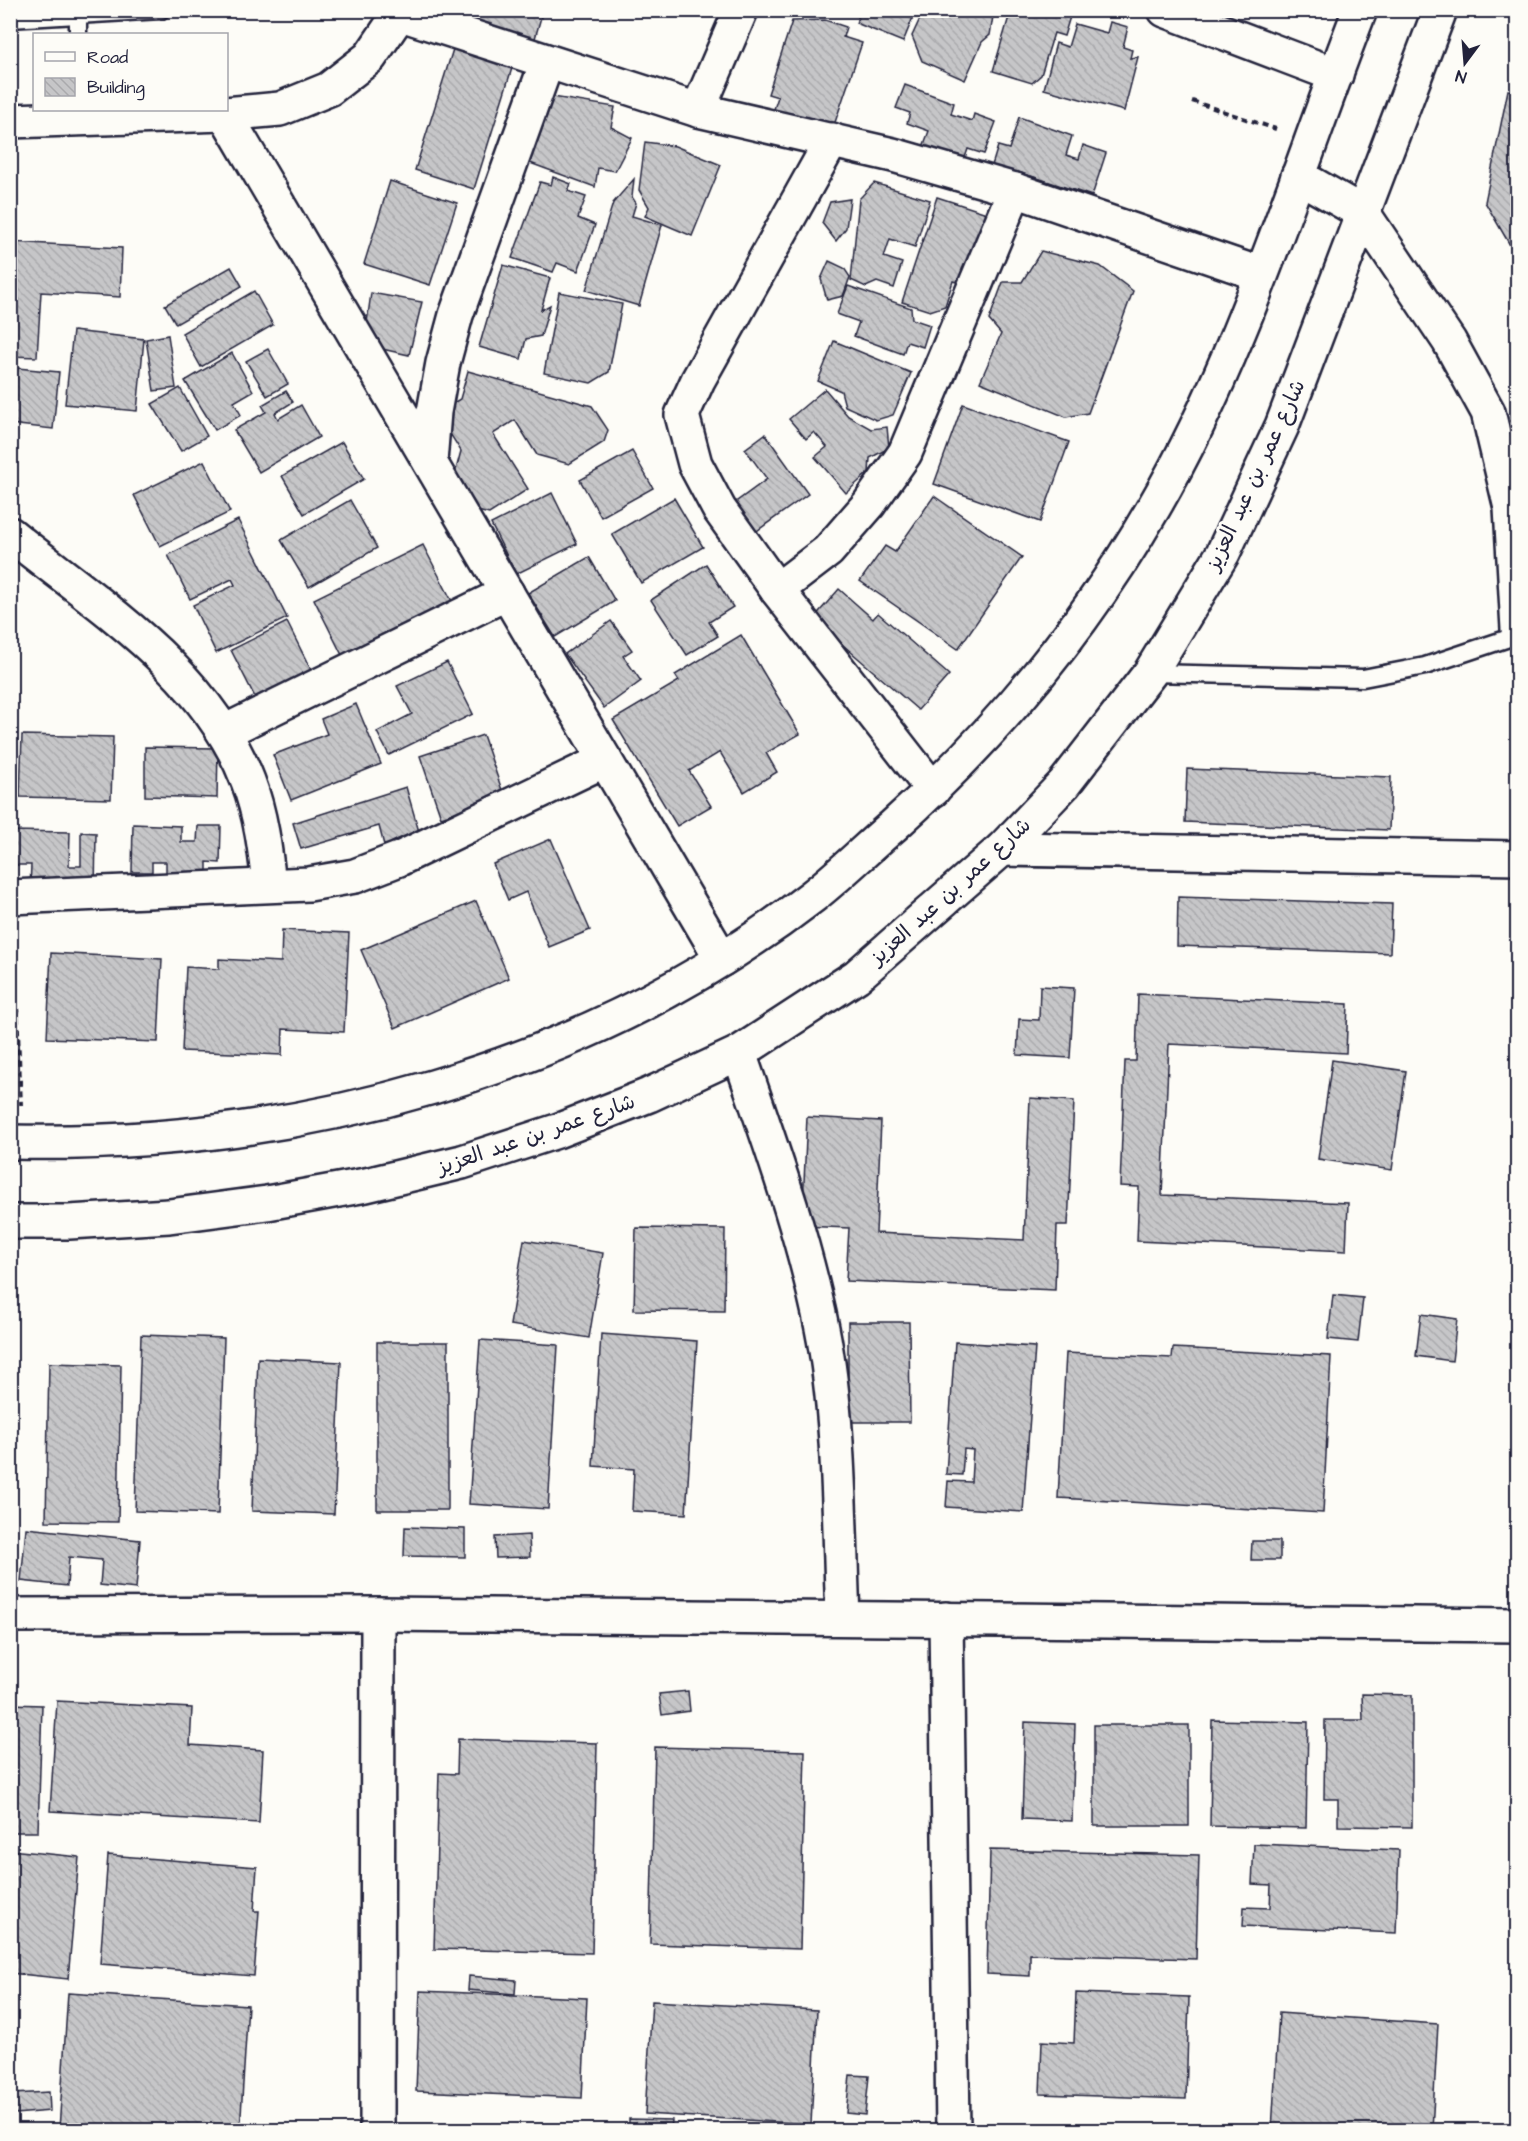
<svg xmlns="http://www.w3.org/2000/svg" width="1528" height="2141" viewBox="0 0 1528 2141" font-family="'Architects Daughter','Playpen Sans Arabic',sans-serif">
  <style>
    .building { fill: url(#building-back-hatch); stroke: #22223b; stroke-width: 1.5 }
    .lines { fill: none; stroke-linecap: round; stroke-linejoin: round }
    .service-casing { stroke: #22223b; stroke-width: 21 }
    .minor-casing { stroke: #22223b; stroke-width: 38 }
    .tertiary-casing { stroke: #22223b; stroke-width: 38 }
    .path { stroke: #22223b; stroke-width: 4; stroke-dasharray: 6 4.5; stroke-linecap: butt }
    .service { stroke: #fdfcf7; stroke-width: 16 }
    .minor { stroke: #fdfcf7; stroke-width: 33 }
    .tertiary { stroke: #fdfcf7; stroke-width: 33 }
    .labels { text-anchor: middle; stroke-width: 6; stroke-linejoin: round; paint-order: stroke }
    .street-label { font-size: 21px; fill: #22223b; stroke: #fdfcf7 }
  </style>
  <defs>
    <pattern id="building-back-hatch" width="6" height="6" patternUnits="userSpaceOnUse" patternTransform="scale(1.5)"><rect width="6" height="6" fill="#c6c6c8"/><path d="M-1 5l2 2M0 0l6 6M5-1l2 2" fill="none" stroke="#aaaaad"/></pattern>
  </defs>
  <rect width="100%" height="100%" fill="#fdfcf7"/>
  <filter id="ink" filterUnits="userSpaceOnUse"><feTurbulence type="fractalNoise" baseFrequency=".0167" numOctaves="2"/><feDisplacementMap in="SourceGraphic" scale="12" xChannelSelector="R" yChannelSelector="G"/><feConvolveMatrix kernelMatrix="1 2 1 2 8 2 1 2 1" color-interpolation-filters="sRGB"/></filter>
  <g filter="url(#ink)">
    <!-- building -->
    <g class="building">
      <polygon points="454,10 543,10 532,49 450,20"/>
      <polygon points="861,10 916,10 903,42 856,23"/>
      <polygon points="924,10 994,10 990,35 982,42 965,80 922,61 912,36"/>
      <polygon points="1011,10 1072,10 1064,36 1054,33 1041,75 1032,83 993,71"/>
      <polygon points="825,20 846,27 843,37 862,43 830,137 771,118 778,97 768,94 792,21"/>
      <polygon points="1110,22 1128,27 1123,47 1132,50 1130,58 1138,57 1124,111 1044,89 1056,43 1068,47 1075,24 1107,33"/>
      <polygon points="454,46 513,65 474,189 415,170"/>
      <polygon points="905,85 954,103 951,114 972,121 974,114 996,122 984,154 968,149 961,169 920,155 929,131 907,123 910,113 896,108"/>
      <polygon points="1508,90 1518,92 1518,259 1485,202"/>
      <polygon points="553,97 615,107 611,127 632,138 615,171 598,168 595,187 522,160 537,120"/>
      <polygon points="1019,117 1072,136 1066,155 1079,159 1083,145 1106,153 1092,196 1031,176 1028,184 990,172 998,146 1009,149"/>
      <polygon points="645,142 675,146 721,165 692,236 645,216 649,207 639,190"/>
      <polygon points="553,177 571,184 568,191 586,197 578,218 595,225 578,271 557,263 553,272 512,258 540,182 551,185"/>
      <polygon points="634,179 632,197 636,203 632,216 662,225 639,306 586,290 613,203"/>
      <polygon points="390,181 457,203 430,285 364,264"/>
      <polygon points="874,183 930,200 915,247 890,239 884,257 902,263 894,288 877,282 866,287 851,280 859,199"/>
      <polygon points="937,197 996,216 972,287 953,281 945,306 930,311 902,302"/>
      <polygon points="850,199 846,228 836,241 822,223 830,202"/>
      <polygon points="10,242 122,248 120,297 41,292 37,357 10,356"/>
      <polygon points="1041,251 1100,266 1133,291 1088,413 1066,417 980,382 1001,334 989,320 1003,282 1022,282"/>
      <polygon points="829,261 844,268 850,277 843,296 827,300 821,279"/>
      <polygon points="503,265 550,278 541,310 550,305 541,336 526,339 521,359 479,347"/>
      <polygon points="231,267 242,286 176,324 165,305"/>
      <polygon points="848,286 911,308 912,319 930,325 923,347 907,342 903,354 854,336 859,322 837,314"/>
      <polygon points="254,291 273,325 201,367 182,333"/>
      <polygon points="559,292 622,304 609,372 591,383 544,373"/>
      <polygon points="371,293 422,302 409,355 364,345"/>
      <polygon points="73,331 144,339 137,411 65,404"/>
      <polygon points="168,335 176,388 154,391 146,339"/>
      <polygon points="834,341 911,373 893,415 876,420 845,406 841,391 818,381"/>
      <polygon points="268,349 288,384 267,396 246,361"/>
      <polygon points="232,353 253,391 234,402 241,415 215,430 185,381"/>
      <polygon points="17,368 59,372 53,429 10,424 10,387 15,387"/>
      <polygon points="468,371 592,406 608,430 604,442 569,464 537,455 515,420 493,434 528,489 489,514 474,510 454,477 461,451 437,413 460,399"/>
      <polygon points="180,388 207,436 181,451 152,404"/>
      <polygon points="825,389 848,416 871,429 887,427 889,448 870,458 869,472 846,493 815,457 827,447 814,432 806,439 789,419"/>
      <polygon points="286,391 293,402 275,413 278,419 301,405 319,437 259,472 234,430 266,412 262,405"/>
      <polygon points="963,404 1069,442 1040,522 934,484"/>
      <polygon points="765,434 808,494 754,533 733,504 767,479 745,449"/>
      <polygon points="342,442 364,479 304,514 282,476"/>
      <polygon points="632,451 653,488 601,517 580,480"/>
      <polygon points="204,461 230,512 160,546 134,495"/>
      <polygon points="552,493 577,544 516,574 491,524"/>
      <polygon points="934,496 1022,557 958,649 860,581 885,546 895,552"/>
      <polygon points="674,498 703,547 641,583 612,534"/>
      <polygon points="350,500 377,548 309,587 281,540"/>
      <polygon points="238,520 287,618 216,653 193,605 235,585 232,579 190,599 168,555"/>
      <polygon points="423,545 457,611 347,665 314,599"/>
      <polygon points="589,557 615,601 555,637 528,593"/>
      <polygon points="706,564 733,607 709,622 718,636 687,655 651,600"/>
      <polygon points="839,589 873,619 878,613 949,675 918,710 813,619"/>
      <polygon points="611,621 632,650 623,656 641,681 604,708 565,654"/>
      <polygon points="287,622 316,680 260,707 231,650"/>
      <polygon points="741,635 800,734 766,753 777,772 744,792 720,752 689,771 711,806 677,826 613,720 679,681 675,675"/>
      <polygon points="447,662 473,714 389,755 377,732 412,714 397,686"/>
      <polygon points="356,704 381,764 291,800 273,755 327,734 321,719"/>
      <polygon points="22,735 113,737 111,799 20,797"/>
      <polygon points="483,735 504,796 441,817 420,756"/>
      <polygon points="145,747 218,748 217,798 145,796"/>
      <polygon points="1187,769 1391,777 1389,830 1185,822"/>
      <polygon points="406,787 422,842 386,853 379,826 301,849 293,823"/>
      <polygon points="133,824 181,826 181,842 197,842 198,826 221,826 220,863 207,862 207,874 166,873 166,862 152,862 152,872 132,872"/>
      <polygon points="10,831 70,832 69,866 81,866 81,832 96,833 95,890 30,888 31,865 10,865"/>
      <polygon points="551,839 590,930 549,947 526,892 508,900 493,864"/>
      <polygon points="1178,897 1392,904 1390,953 1177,946"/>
      <polygon points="476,901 509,978 395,1028 361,950"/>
      <polygon points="282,930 349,933 344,1032 283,1029 282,1055 182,1051 186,967 219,969 219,959 281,962"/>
      <polygon points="51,953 162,959 158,1042 47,1038"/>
      <polygon points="1040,986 1074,988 1070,1058 1017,1055 1019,1019 1039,1020"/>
      <polygon points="1138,994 1348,1004 1346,1053 1169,1044 1162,1195 1348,1203 1346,1251 1137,1241 1139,1187 1120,1186 1125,1061 1136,1061"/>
      <polygon points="1332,1060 1406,1071 1392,1170 1318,1159"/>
      <polygon points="1030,1098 1074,1101 1068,1225 1057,1225 1055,1290 846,1281 849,1228 802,1226 807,1117 881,1121 876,1233 1024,1240"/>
      <polygon points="636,1228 725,1229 724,1311 634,1310"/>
      <polygon points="524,1240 603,1253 589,1338 510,1325"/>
      <polygon points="1333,1295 1363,1298 1358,1342 1328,1339"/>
      <polygon points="1421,1314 1457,1319 1452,1361 1416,1356"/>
      <polygon points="848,1322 909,1322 910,1422 848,1422"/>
      <polygon points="601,1334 697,1341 686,1514 632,1511 634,1469 593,1466"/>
      <polygon points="141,1335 224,1338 218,1514 135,1511"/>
      <polygon points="480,1340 558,1345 548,1509 469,1504"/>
      <rect x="377" y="1342" width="71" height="168"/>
      <polygon points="955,1342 1035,1347 1023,1512 946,1507 948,1481 971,1482 973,1450 964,1449 962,1475 946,1474"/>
      <polygon points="1173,1348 1331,1356 1323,1513 1058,1498 1066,1353 1172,1358"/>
      <polygon points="258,1358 341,1362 334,1514 252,1511"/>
      <polygon points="49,1363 121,1365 118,1522 46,1521"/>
      <polygon points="405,1527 465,1529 465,1557 404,1556"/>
      <polygon points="26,1528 140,1540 136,1589 100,1585 102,1560 69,1557 67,1586 21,1581"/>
      <polygon points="529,1535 530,1557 496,1558 495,1537"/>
      <polygon points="1252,1541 1280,1541 1280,1560 1251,1560"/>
      <polygon points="688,1691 690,1711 662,1715 659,1694"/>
      <polygon points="1362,1694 1412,1695 1412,1827 1338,1826 1338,1799 1324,1799 1325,1720 1363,1720"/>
      <polygon points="57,1701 192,1708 190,1745 263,1750 259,1823 50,1811"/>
      <polygon points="10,1704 42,1705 38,1832 10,1832"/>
      <polygon points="1212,1720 1308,1722 1306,1828 1210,1826"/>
      <polygon points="1025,1722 1075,1724 1072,1821 1022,1819"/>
      <rect x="1094" y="1725" width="95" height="101"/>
      <polygon points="458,1739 597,1743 592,1953 434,1949 439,1773 457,1774"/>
      <polygon points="655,1747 805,1751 800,1949 650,1944"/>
      <polygon points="1254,1844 1399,1850 1396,1933 1243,1926 1244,1907 1270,1908 1271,1885 1252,1884"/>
      <polygon points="10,1850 79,1857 68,1979 10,1973"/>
      <polygon points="990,1850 1199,1855 1196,1959 1030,1954 1030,1976 987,1974"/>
      <polygon points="108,1855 257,1867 254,1911 259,1911 254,1976 100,1964"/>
      <polygon points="469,1976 516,1980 515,1994 468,1990"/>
      <polygon points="420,1991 587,1998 582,2098 416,2091"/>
      <polygon points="68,1993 248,2005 240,2130 59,2130"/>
      <polygon points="1076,1993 1189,1997 1186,2099 1040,2094 1042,2041 1074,2043"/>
      <polygon points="652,2001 817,2010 811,2124 645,2114"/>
      <polygon points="1279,2013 1438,2024 1432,2130 1272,2130"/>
      <polygon points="850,2075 869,2076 865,2115 846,2113"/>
      <polygon points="49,2092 50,2111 15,2114 13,2094"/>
      <polygon points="629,2119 672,2120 671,2130 629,2130"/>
      <rect x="10" y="2126" width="24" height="4"/>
      <polygon points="973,2126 1071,2129 1071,2130 973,2130"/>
    </g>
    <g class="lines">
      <defs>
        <g id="service">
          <polyline points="78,15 78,34"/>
          <polyline points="10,19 161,10"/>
          <polyline points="1150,673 1363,678 1425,666 1518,635"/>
        </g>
        <g id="minor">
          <polyline points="1165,10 1336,75"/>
          <polyline points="401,14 698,110 893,155 1015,190 1260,274"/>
          <polyline points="698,110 741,10"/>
          <polyline points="225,114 722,959"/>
          <polyline points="10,121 225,114 280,109 329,89 370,57 402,10"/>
          <polyline points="832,140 698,380 682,415 695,464 719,509 777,590 933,790"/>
          <polyline points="1298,176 1363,213 1449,341 1488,412 1511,508 1518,629"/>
          <polyline points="430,462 434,412 443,363 456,315 547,62"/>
          <path d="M10 534C99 606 206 671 248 781 261 815 265 849 269 884"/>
          <polyline points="777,590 828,551 869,504 905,453 1015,190"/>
          <polyline points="224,732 507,593"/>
          <polyline points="1002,849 1518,858"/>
          <polyline points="10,897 309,884 355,876 399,859 605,760"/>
          <path d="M739 1053C770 1144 803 1233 822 1328 840 1418 839 1525 843 1618"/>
          <polyline points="10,1615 378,1614 1518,1625"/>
          <polyline points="946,1619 953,2130"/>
          <polyline points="377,2130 378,1614"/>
        </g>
        <g id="tertiary">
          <path d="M10 1142C293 1148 588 1071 813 896 841 874 866 849 893 826 996 734 1085 627 1154 507 1244 352 1295 176 1360 10"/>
          <polyline points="10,1222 69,1222 169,1216 267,1203 366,1185 462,1162 557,1131 649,1095 739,1053 857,976 1002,849 1064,784 1150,673 1223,553 1282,426 1440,10"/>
        </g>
      </defs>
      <!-- service casing -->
      <use href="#service" class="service-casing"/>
      <!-- minor casing -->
      <use href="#minor" class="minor-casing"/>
      <!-- tertiary casing -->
      <use href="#tertiary" class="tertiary-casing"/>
      <!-- path -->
      <g class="path">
        <polyline points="1192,101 1276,129"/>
        <polyline points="14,933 21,1105"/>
      </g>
      <!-- service -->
      <use href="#service" class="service"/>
      <!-- minor -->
      <use href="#minor" class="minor"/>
      <!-- tertiary -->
      <use href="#tertiary" class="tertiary"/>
    </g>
  </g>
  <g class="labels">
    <!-- street labels -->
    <g class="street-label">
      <text transform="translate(1255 475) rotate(-65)" y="7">شارع عمر بن عبد العزيز</text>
      <text transform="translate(950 891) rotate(-42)" y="7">شارع عمر بن عبد العزيز</text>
      <text transform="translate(536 1134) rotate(-19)" y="7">شارع عمر بن عبد العزيز</text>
    </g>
  </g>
  <!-- margin -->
  <rect width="1528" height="2141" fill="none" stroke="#fdfcf7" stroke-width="36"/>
  <rect x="18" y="18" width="1492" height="2105" fill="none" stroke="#22223b" stroke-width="2" filter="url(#ink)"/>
  <!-- legend -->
  <rect x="33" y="33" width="195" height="78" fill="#fdfcf7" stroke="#a5a5ac" stroke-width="1.5"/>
  <rect x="45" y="52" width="30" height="9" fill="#fdfcf7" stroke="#a5a5ac" stroke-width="1.5"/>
  <text x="87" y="63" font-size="18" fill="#22223b">Road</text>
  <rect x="45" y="78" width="30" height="18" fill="url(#building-back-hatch)" stroke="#a5a5ac" stroke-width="1.5"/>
  <text x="87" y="93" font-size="18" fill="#22223b">Building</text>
  <!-- north arrow -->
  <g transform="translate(1465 63) rotate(196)" stroke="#fdfcf7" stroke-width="4.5" paint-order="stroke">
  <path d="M0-4.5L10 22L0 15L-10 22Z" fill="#22223b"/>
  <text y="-9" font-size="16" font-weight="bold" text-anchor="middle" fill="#22223b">N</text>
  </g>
</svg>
